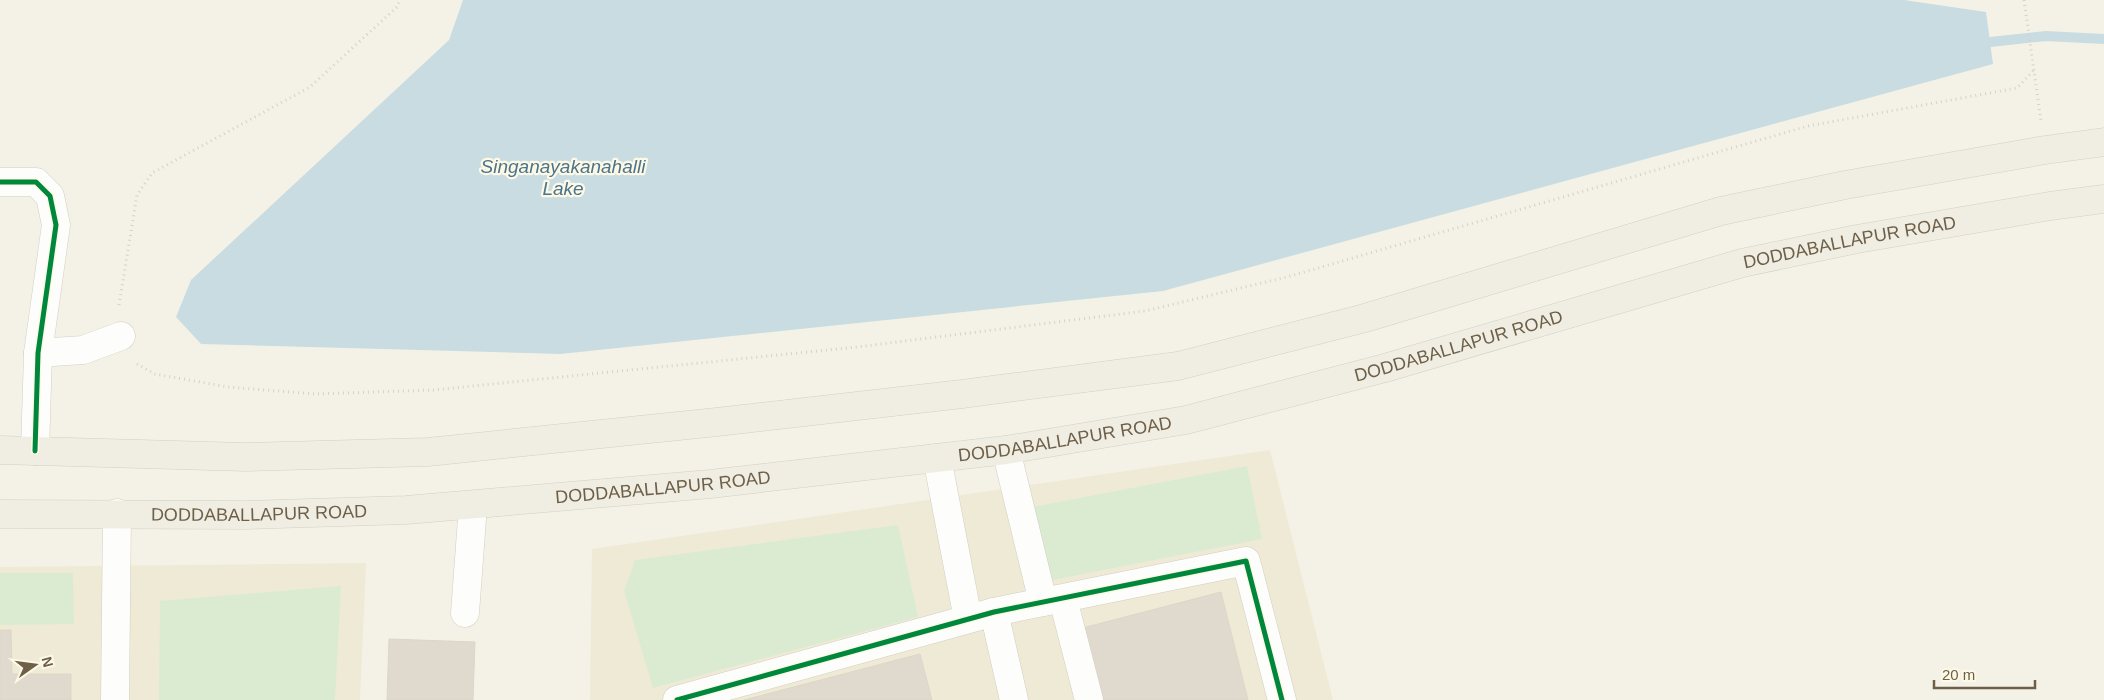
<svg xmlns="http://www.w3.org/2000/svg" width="2104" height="700" viewBox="0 0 2104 700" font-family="Arial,sans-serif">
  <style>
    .residential { fill: #efead6 }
    .green { fill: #dbebd1 }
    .water { fill: #c9dce2 }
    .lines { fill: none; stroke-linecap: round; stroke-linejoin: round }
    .stream { stroke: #c9dce2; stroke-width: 10 }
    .building { fill: #e0dace; stroke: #dcd6c9 }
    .minor-casing { stroke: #d2cec2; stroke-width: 29 }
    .major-casing { stroke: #d3cec4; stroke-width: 29 }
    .path { stroke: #d6d0c9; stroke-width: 3; stroke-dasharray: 1 4; stroke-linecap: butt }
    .minor { stroke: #fdfdfb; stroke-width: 28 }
    .major { stroke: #f0eee3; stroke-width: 28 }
    .cycleway-casing { stroke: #fdf9e5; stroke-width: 8 }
    .cycleway { stroke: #00873e; stroke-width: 5 }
    .labels { text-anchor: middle; stroke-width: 4.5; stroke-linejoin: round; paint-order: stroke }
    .street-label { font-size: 18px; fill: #6e5f49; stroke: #fdf9e5 }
    .water-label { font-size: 19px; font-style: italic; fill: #4c748d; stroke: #fdf9e5 }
  </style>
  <rect width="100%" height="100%" fill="#f4f2e6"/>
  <!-- residential -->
  <g class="residential">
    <polygon points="1270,450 1333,700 590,700 592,549"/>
    <polygon points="366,563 360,700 0,700 0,567"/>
  </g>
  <!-- green -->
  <g class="green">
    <polygon points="1247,466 1262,539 1037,583 1022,509"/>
    <polygon points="898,525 918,617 653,688 624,591 635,560"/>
    <polygon points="0,573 73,573 74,624 0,625"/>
    <polygon points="341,586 335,700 159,700 160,601"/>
  </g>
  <!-- water -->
  <polygon class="water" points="463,0 1904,0 1986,12 1993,64 1163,291 560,354 201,344 176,317 191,280 449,40"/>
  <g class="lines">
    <!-- stream -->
    <polyline class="stream" points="1990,42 2046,36 2104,39"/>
  </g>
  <!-- building -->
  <g class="building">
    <polygon points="1221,592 1248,700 1097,700 1079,629"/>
    <polygon points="0,630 11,630 12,674 71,674 71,700 0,700"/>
    <polygon points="389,639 475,642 473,700 387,700"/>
    <polygon points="920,654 932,700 744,700"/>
  </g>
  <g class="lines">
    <defs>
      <g id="minor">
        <polyline points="0,182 36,182 50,196 56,225 38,353 35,451"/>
        <polyline points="38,353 83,350 121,336"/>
        <polyline points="1006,450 1043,602"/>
        <polyline points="937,458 968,619"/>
        <polyline points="1063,599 1089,700"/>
        <polyline points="994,612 1014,700"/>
        <polyline points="465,613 473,505"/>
        <polyline points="115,700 117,513"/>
        <polyline points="677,700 994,612 1246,561 1282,700"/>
      </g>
      <g id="major">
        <polyline points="0,450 246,457 428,452 717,422 962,394 1178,366 1365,318 1721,211 1845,185 2045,150 2104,142"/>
        <path id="s1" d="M0 514 245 515 406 510 710 484 1006 450 1186 420 1385 368 1742 263 1857 239 2050 206 2104 199"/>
      </g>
    </defs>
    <!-- minor casing -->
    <use href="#minor" class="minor-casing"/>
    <!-- major casing -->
    <use href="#major" class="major-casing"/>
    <!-- path -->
    <g class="path">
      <polyline points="2024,0 2041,121"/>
      <polyline points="119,305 137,195 152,173 310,87 397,7 400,0"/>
      <polyline points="137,364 155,374 228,387 315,394 433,390 857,347 1145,311 1287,277 1808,126 2017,88 2034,70"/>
    </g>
    <!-- minor -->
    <use href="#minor" class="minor"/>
    <!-- major -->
    <use href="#major" class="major"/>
    <defs>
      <g id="cycleway">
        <polyline points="0,182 36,182 50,196 56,225 38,353 35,451"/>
        <polyline points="677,700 994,612 1246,561 1282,700"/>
      </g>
    </defs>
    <!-- cycleway casing -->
    <use href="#cycleway" class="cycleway-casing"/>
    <!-- cycleway -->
    <use href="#cycleway" class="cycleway"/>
  </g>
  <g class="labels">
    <!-- street labels -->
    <g class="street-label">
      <text dy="6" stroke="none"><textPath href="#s1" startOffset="1879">DODDABALLAPUR ROAD</textPath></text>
      <text dy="6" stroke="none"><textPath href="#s1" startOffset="1474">DODDABALLAPUR ROAD</textPath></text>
      <text dy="6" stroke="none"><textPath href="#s1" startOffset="1069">DODDABALLAPUR ROAD</textPath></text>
      <text dy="6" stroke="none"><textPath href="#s1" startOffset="664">DODDABALLAPUR ROAD</textPath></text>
      <text dy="6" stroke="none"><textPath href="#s1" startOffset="259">DODDABALLAPUR ROAD</textPath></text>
    </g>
    <!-- water labels -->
    <g class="water-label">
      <text x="563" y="173">Singanayakanahalli<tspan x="563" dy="22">Lake</tspan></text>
    </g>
  </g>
  <!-- north arrow -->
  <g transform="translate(35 665) rotate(76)" stroke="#fdf9e5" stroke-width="4" paint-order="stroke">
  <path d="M0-4L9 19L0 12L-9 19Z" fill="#6e5f49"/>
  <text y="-8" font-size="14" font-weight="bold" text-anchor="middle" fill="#6e5f49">N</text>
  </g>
  <!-- scale -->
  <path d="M1934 680v8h101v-8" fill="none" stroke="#6e5f49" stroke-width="2.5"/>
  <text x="1942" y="680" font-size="15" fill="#6e5f49" stroke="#fdf9e5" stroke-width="4" paint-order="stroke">20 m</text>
</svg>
